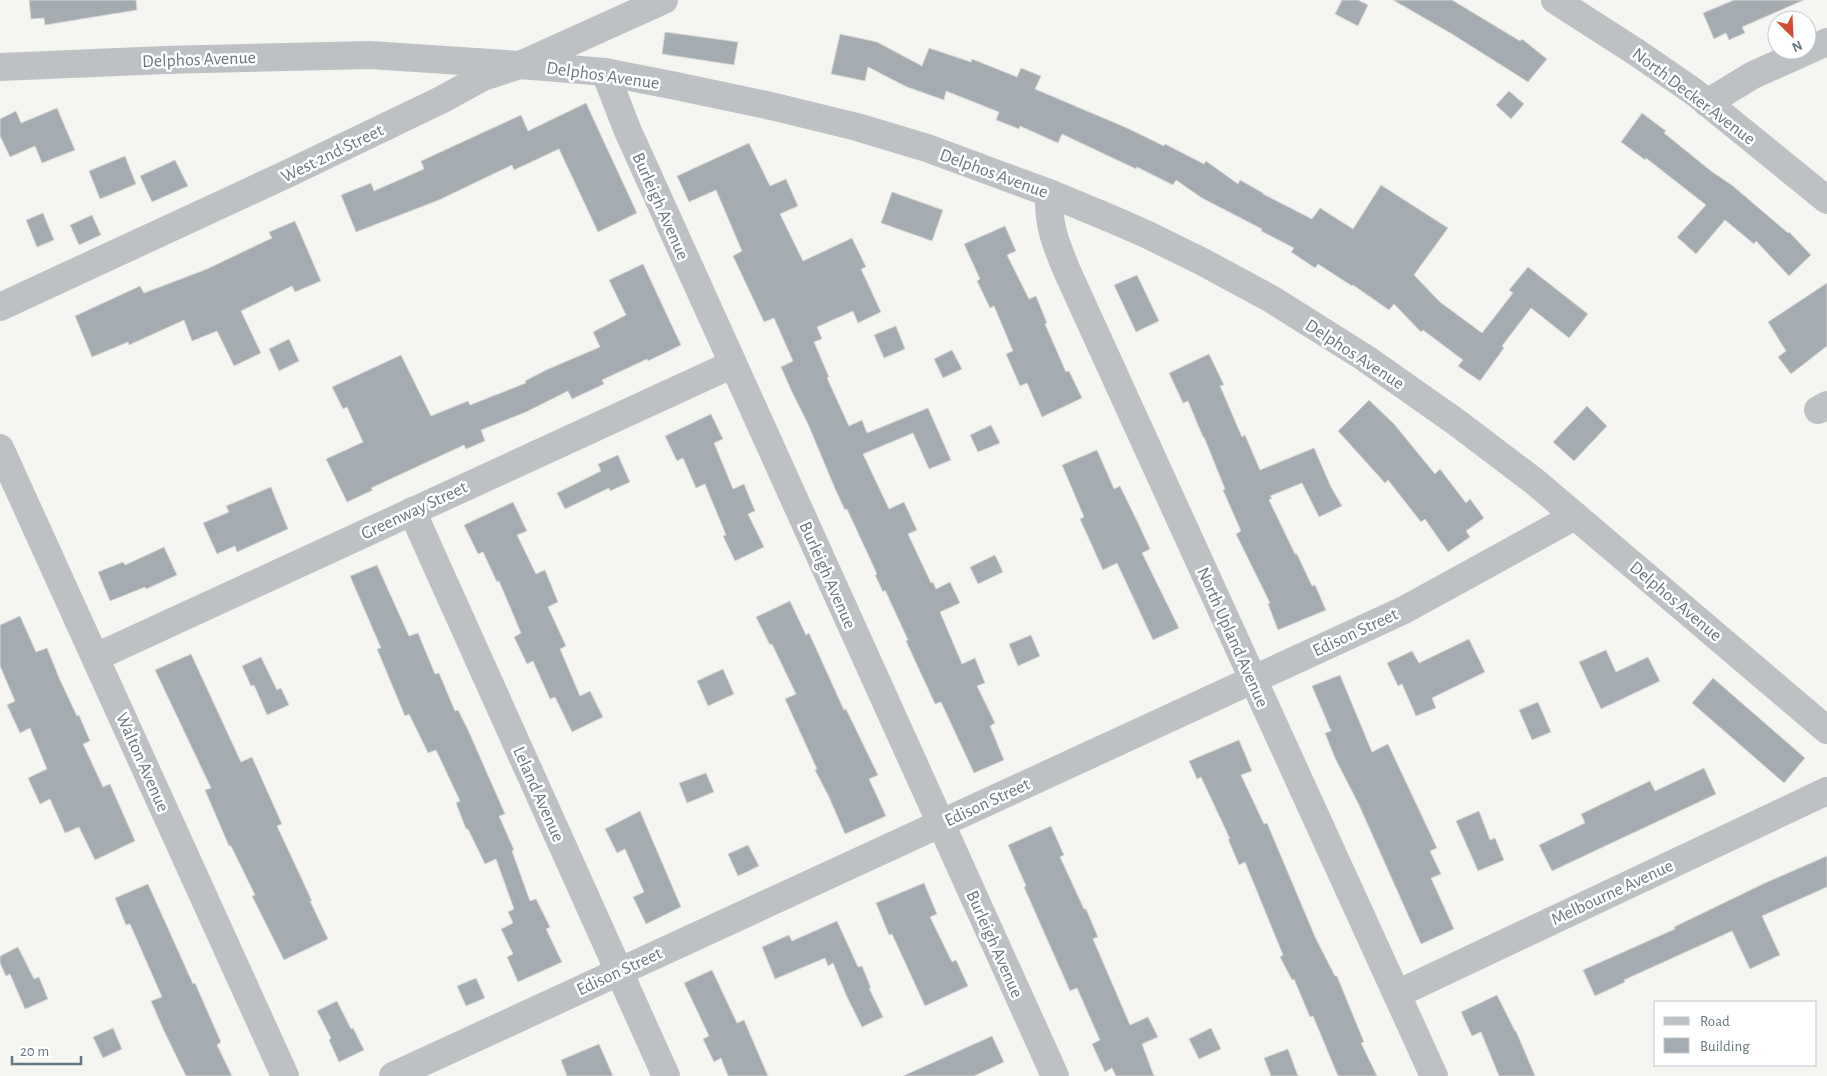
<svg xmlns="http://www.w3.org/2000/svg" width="1827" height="1076" viewBox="0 0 1827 1076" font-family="'Alegreya Sans',sans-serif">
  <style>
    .building { fill: #a5acb1; stroke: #d7d7d5 }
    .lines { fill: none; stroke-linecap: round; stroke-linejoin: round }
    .minor { stroke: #bdc1c4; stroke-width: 28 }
    .tertiary { stroke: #bdc1c4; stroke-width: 28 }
    .labels { text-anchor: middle; stroke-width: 5; stroke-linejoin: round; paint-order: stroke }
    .street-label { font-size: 18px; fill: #677781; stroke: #fff }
  </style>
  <rect width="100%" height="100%" fill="#f5f5f2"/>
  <!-- building -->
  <g class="building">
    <polygon points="29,0 136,0 137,10 45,25 44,18 31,19"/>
    <polygon points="1342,0 1358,0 1368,5 1358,26 1335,14"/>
    <polygon points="1393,0 1452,0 1520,41 1522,39 1547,59 1528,82 1452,34"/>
    <polygon points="1734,0 1804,0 1742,27 1745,33 1729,40 1726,33 1714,39 1703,13"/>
    <polygon points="665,32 738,42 734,65 662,54"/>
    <polygon points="840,34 877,42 922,66 929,48 971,62 972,59 1017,77 1021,68 1041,76 1035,89 1127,128 1164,146 1165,144 1204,164 1206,161 1238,184 1240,180 1263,193 1263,194 1312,219 1320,208 1353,229 1381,185 1448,228 1414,275 1440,302 1482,333 1513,293 1509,290 1528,267 1588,314 1569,338 1531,308 1502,346 1504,348 1480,381 1458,366 1463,360 1423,330 1421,332 1394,304 1389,310 1353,285 1352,286 1318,264 1315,268 1291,252 1294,248 1261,231 1262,229 1202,198 1176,180 1173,185 1137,167 1136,169 1062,134 1058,143 1020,126 1019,129 996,120 999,112 946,91 944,100 907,87 868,67 865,81 831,74"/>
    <polygon points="1509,91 1524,104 1511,119 1496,105"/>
    <polygon points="586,103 637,213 598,232 559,149 514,170 512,165 439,200 356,232 341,195 371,183 374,191 424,169 421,161 521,115 528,131"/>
    <polygon points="57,108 75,150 42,163 35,146 10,157 0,136 0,119 16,111 21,123"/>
    <polygon points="1642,113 1666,131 1664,133 1711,171 1733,186 1788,233 1789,232 1811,255 1789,276 1756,241 1754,244 1725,220 1696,254 1677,237 1706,205 1646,158 1645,160 1621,142"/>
    <polygon points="749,143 770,186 786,179 798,206 780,214 803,261 852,238 866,267 861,269 881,312 858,323 853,311 817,327 822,339 814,342 829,377 827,378 849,426 862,420 867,433 928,408 951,460 929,469 913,433 863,454 889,509 904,502 917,530 908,534 931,583 933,582 936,589 950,582 960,603 940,612 962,664 975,658 985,683 977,686 995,723 990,726 1004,760 974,773 941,702 935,704 906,641 908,640 885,590 883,592 875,575 877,574 847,509 845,510 836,491 808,424 792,392 781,367 793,361 774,318 764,322 733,256 742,251 716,190 689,202 677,176"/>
    <polygon points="125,156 136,184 100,199 89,171"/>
    <polygon points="175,160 188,186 152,202 140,176"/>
    <polygon points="892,192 943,210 932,241 881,223"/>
    <polygon points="43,213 54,240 37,247 26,220"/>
    <polygon points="92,215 101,235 79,245 70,225"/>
    <polygon points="295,221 321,281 295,292 292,286 241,311 261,353 234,366 217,331 192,341 184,320 129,345 128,342 92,357 75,316 140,286 144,293 207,269 272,238 269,232"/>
    <polygon points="1005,226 1016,251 1007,255 1029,299 1036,296 1047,323 1045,324 1066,372 1069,371 1082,398 1042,417 1027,383 1020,386 1006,354 1013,351 994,306 990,308 977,281 980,279 964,244"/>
    <polygon points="643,264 681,345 648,361 647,359 602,380 604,384 572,399 568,391 526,412 481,430 485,441 466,449 464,445 371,488 373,490 347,502 326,459 363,442 347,407 343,409 332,387 401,355 431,416 468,401 470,405 526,383 525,381 546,370 600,347 593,332 626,315 609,280"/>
    <polygon points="1137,275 1159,321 1136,332 1114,285"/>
    <polygon points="1827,283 1827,346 1791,374 1778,357 1786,351 1768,322"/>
    <polygon points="896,326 905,349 884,358 874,335"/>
    <polygon points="289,339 299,361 279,371 269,349"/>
    <polygon points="952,350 962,369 943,378 934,359"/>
    <polygon points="1209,354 1224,385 1220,386 1242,437 1245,435 1260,470 1314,448 1331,487 1342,506 1319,517 1302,483 1270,496 1272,498 1269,500 1295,554 1297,554 1312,586 1315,585 1326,610 1278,630 1268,604 1270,603 1236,534 1241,531 1223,490 1225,489 1204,437 1203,437 1188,401 1183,403 1169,373"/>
    <polygon points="1369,400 1394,424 1435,474 1440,469 1466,503 1470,499 1484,518 1466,531 1470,537 1448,552 1425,519 1421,522 1388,480 1385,483 1338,431"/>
    <polygon points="1587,406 1607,426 1574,461 1553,442"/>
    <polygon points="711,414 723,439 714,443 733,489 744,484 755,511 748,514 764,547 735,561 723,536 726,535 705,484 696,488 683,458 677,461 665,436"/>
    <polygon points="991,425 1000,443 978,452 970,435"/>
    <polygon points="1097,450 1114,489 1120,486 1139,525 1150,549 1142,553 1179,628 1153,640 1117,563 1103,570 1080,519 1084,517 1062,465"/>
    <polygon points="618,455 630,482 610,491 609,488 565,509 557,493 601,471 598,464"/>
    <polygon points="271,487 288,529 237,552 235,546 217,554 203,523 229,512 226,506"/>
    <polygon points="513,502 527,531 517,535 536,574 545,570 558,602 548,607 566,646 560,649 580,696 590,691 603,717 572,732 555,697 550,699 533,661 527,664 514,637 521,633 499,581 497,582 483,552 478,554 464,525"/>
    <polygon points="164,547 177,575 146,589 145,587 110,601 98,572 123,562 125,565"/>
    <polygon points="995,555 1003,572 978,584 970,567"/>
    <polygon points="377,565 409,636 418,633 435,674 439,673 455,711 458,710 469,732 505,814 499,816 514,850 512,851 530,901 536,899 550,927 546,929 562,962 518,982 507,957 513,954 501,929 513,923 508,912 514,909 496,859 485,864 468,829 466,829 456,803 460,801 436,750 428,753 409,714 405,716 377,649 381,648 350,576"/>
    <polygon points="790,601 806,635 809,633 844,710 846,709 878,775 869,779 886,816 845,834 829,797 815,770 817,769 785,699 796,694 772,644 770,645 756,617"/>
    <polygon points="20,616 36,652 47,648 60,680 77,716 79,715 90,741 83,744 103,787 110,784 135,841 95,860 79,827 65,833 50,799 40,804 28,778 47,769 30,728 20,733 7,705 15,701 0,666 0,625"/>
    <polygon points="1031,635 1040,656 1018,666 1009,644"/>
    <polygon points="1469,639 1485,672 1432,698 1436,708 1416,716 1402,684 1398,686 1387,663 1412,651 1419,663"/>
    <polygon points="1606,650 1616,672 1648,657 1660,681 1601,709 1579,662"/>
    <polygon points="191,654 241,762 252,757 282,824 277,826 312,901 310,901 328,939 284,960 252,896 255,895 231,846 229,846 205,790 211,788 155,670"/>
    <polygon points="261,657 277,690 281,688 289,705 267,715 254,685 251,686 242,666"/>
    <polygon points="723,669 734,694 708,706 697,681"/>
    <polygon points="1340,675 1372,752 1388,744 1437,848 1430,851 1441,874 1431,878 1454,929 1421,944 1359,805 1335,758 1325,733 1331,731 1312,686"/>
    <polygon points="1713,678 1805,758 1784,783 1692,703"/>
    <polygon points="1538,702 1551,732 1532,740 1519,710"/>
    <polygon points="1239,740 1252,771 1241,775 1264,824 1267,823 1316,939 1335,976 1337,976 1364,1042 1361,1043 1377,1076 1338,1076 1313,1016 1310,1017 1294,979 1292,980 1280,957 1283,955 1245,862 1239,865 1228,839 1230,839 1201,777 1197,779 1189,761"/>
    <polygon points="1704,768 1716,794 1552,871 1539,845 1585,823 1581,814 1650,781 1655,791"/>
    <polygon points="706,773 714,792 687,803 679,783"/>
    <polygon points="640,811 681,907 646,924 633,897 644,892 625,849 617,853 605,829"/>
    <polygon points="1479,811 1490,840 1495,838 1504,860 1478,871 1456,821"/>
    <polygon points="1051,826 1064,855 1060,857 1084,909 1086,909 1098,937 1093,939 1130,1025 1148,1017 1158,1037 1142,1044 1154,1076 1116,1076 1112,1068 1105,1072 1092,1044 1100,1040 1077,988 1070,991 1024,887 1026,886 1008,845"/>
    <polygon points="748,845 759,866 738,876 728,854"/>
    <polygon points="1827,856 1827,887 1762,916 1780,955 1750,969 1732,931 1624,980 1625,982 1595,996 1583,970 1675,929 1674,927 1765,883"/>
    <polygon points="924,883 937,914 930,917 952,962 956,960 968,986 925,1006 892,934 889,935 876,903"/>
    <polygon points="148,884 193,984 195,983 221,1042 217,1045 232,1076 186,1076 164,1031 151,1001 162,997 130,924 126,925 115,898"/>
    <polygon points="837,921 858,967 862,966 871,988 869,988 883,1017 862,1027 847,997 833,963 828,966 825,958 775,979 762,947 789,935 792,941"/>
    <polygon points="18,947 34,979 39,977 48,999 25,1009 10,974 6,976 0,963 0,956"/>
    <polygon points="712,970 737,1023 744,1020 768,1076 728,1076 721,1058 714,1062 703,1039 709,1036 684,983"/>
    <polygon points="476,978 485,998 466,1006 457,986"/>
    <polygon points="1497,995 1515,1031 1516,1031 1535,1076 1499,1076 1481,1032 1472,1036 1461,1012"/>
    <polygon points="337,1001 351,1029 353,1028 364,1050 339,1062 329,1040 331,1038 317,1011"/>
    <polygon points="113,1028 122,1049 103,1058 93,1037"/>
    <polygon points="1211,1028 1221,1049 1199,1059 1189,1039"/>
    <polygon points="992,1036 1004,1062 974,1076 903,1076"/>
    <polygon points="599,1044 613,1076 567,1076 561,1060"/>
    <polygon points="1288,1049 1298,1076 1271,1076 1264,1058"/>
  </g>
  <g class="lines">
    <!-- minor -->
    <g class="minor">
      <polyline points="1555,0 1639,54 1694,92 1827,200"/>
      <polyline points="605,72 627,129 1055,1076"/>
      <polyline points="1707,103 1753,75 1827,42"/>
      <path d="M1049 193C1048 225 1055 242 1067 271L1434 1076"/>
      <polyline points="0,307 287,174 441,100 483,77 520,65 664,0"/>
      <polyline points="1818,410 1827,405"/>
      <polyline points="0,448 285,1076"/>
      <polyline points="412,511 666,1076"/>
      <polyline points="96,657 733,364"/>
      <polyline points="1397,994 1827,791"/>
      <polyline points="393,1076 1404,610 1575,516"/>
    </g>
    <!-- tertiary -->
    <polyline class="tertiary" points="0,67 165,60 370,55 520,65 605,72 676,86 771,106 857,127 927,148 1049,193 1114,220 1146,234 1201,261 1273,300 1365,358 1456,422 1534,481 1827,730"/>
  </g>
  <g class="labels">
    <!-- street labels -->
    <g class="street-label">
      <text transform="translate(199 59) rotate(-2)" y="6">Delphos Avenue</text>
      <text transform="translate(603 75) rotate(8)" y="6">Delphos Avenue</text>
      <text transform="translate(1694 96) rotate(37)" y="6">North Decker Avenue</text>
      <text transform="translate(332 153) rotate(-26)" y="6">West 2nd Street</text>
      <text transform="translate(994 173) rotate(20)" y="6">Delphos Avenue</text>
      <text transform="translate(661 206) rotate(66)" y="6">Burleigh Avenue</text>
      <text transform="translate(1355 354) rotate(33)" y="6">Delphos Avenue</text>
      <text transform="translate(414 510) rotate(-25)" y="6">Greenway Street</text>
      <text transform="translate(828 575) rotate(66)" y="6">Burleigh Avenue</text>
      <text transform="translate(1676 601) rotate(40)" y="6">Delphos Avenue</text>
      <text transform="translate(1355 632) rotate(-25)" y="6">Edison Street</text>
      <text transform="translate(1233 637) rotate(66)" y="6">North Upland Avenue</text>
      <text transform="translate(143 762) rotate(66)" y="6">Walton Avenue</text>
      <text transform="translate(539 794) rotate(66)" y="6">Leland Avenue</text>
      <text transform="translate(987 802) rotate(-25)" y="6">Edison Street</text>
      <text transform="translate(1612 892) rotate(-25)" y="6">Melbourne Avenue</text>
      <text transform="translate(995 944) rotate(66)" y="6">Burleigh Avenue</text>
      <text transform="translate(619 971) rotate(-25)" y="6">Edison Street</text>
    </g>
  </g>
  <!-- legend -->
  <rect x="1654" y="1001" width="162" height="65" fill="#ffffff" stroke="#c2c9cd"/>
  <rect x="1664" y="1017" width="25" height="8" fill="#bdc1c4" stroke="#c2c9cd"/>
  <text x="1700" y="1026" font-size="15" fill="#677781">Road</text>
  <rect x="1664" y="1038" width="25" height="15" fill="#a5acb1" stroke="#c2c9cd"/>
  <text x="1700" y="1051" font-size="15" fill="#677781">Building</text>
  <!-- north arrow -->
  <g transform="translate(1792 35) rotate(156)"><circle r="24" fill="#ffffff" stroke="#c2c9cd"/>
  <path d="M0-4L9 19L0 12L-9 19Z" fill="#d44c34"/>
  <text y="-8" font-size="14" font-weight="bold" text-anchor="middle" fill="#677781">N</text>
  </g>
  <!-- scale -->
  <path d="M12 1056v8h69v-8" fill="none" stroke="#677781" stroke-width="2.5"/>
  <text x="20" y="1056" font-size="15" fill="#677781" stroke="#ffffff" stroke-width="4" paint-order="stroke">20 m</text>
</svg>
